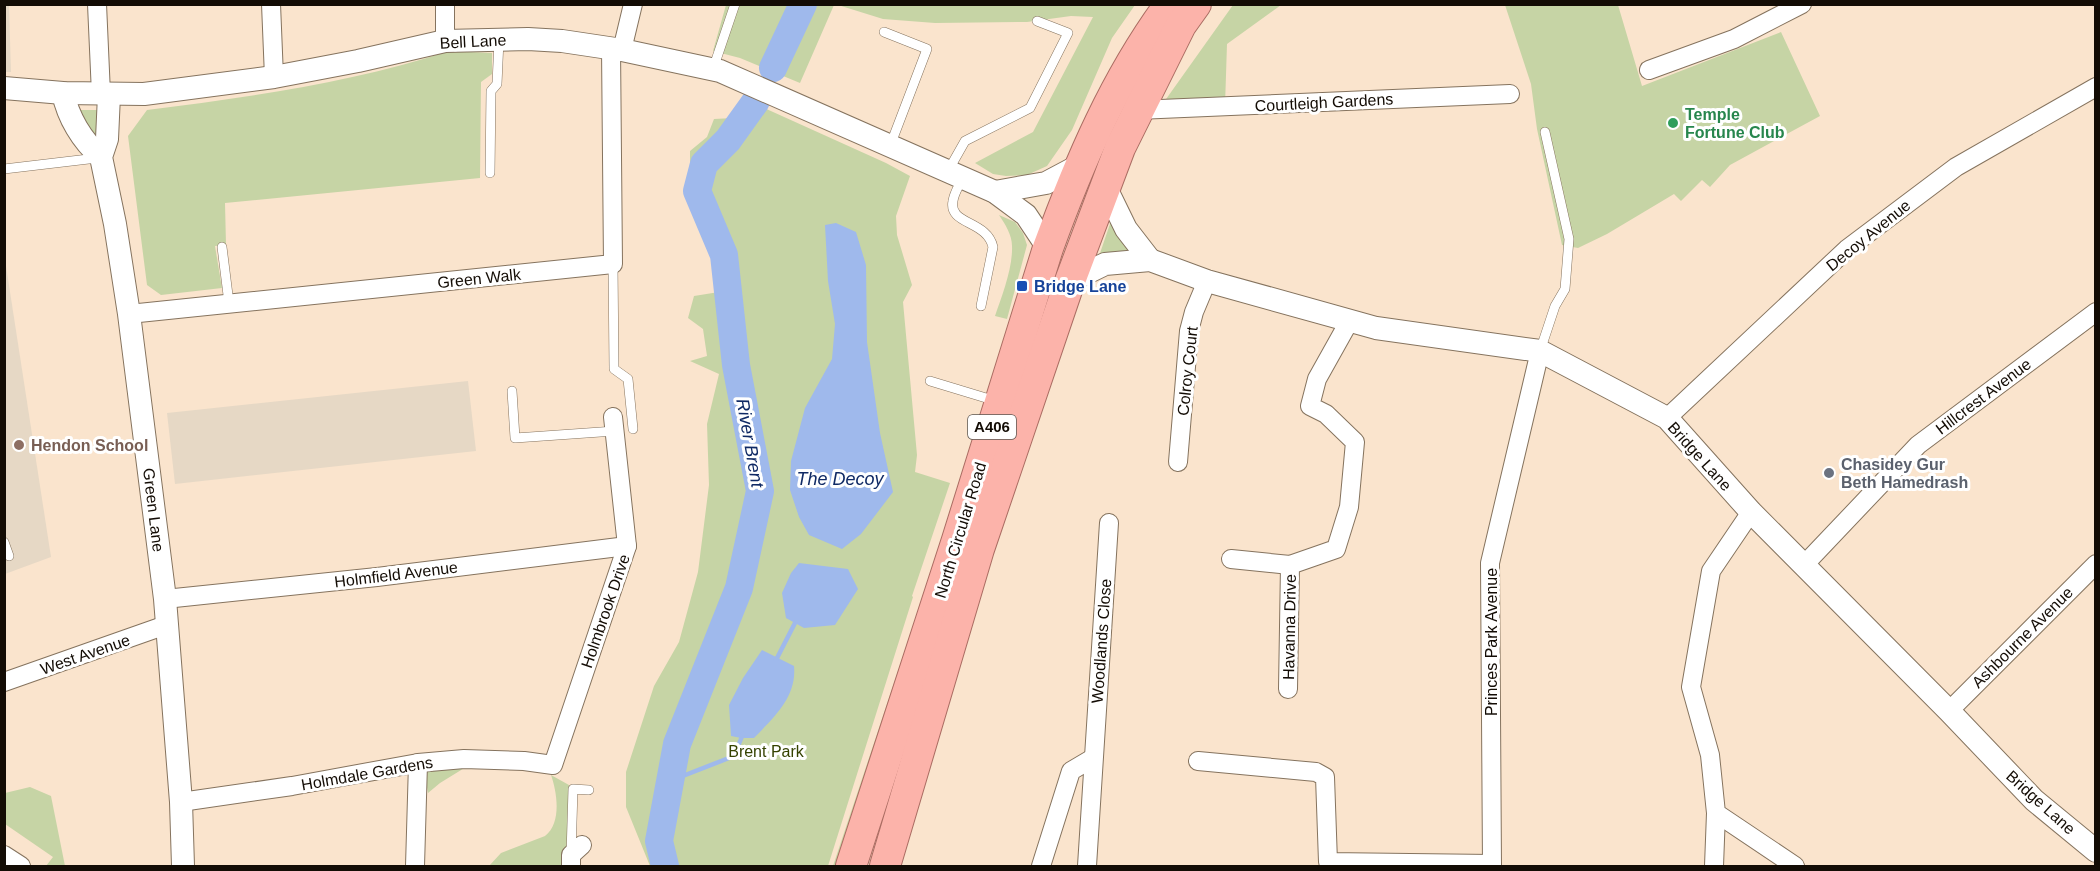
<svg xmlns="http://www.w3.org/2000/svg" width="2100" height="871" viewBox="0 0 2100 871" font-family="Helvetica,sans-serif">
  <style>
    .education { fill: #e6d8c5 }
    .green { fill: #c6d4a5 }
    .water { fill: #9fb9ec }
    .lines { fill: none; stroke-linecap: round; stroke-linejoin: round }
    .stream { stroke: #9fb9ec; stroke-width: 4.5 }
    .river { stroke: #9fb9ec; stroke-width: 28 }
    .service-casing { stroke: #85735e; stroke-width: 10 }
    .minor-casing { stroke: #85735e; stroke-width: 20 }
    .tertiary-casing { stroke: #85735e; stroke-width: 24 }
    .trunk-casing { stroke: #aa6c62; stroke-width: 32 }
    .service { stroke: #fff; stroke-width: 9 }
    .minor { stroke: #fff; stroke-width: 18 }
    .tertiary { stroke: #fff; stroke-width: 22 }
    .trunk { stroke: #fcb3aa; stroke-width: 30 }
    .leisure-dot { fill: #2e9e5b; stroke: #fff; stroke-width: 2 }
    .transit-dot { fill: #1a4fb4; stroke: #fff; stroke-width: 2 }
    .education-dot { fill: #8d6e63; stroke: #fff; stroke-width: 2 }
    .worship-dot { fill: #6b7280; stroke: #fff; stroke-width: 2 }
    .labels { text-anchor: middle; stroke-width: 6; stroke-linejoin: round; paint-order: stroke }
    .shield { fill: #fff; stroke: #5a5550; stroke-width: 1.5 }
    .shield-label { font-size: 15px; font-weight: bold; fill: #130c05 }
    .street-label { font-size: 16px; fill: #130c05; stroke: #fff }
    .leisure-label { font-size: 16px; font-weight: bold; fill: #27864d; stroke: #fff; text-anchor: start }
    .transit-label { font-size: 16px; font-weight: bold; fill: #164399; stroke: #fff; text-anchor: start }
    .education-label { font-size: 16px; font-weight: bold; fill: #785e54; stroke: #fff; text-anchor: start }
    .worship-label { font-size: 16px; font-weight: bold; fill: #5b616d; stroke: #fff; text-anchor: start }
    .park-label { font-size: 16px; fill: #354200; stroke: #fff }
    .water-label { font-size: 18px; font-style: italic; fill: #102a65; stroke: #fff }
  </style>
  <rect width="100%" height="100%" fill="#fae4cd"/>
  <!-- education -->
  <g class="education">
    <polygon points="5,4 9,5 11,72 5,72"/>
    <polygon points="4,253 51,557 5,574 4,574"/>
    <polygon points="468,381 476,451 175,484 167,413"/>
  </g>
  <!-- green -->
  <g class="green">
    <polygon points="726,5 834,5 800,83 740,58 713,51"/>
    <polygon points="838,5 1135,5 1112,38 1072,130 1047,166 1027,175 1006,176 993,174 975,163 1033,132 1093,17 1071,16 1027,22 935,23 883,19"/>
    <polygon points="1233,5 1281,5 1227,44 1225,106 1159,109"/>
    <polygon points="1505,5 1618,5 1642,86 1781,32 1820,116 1730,165 1710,187 1702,180 1681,201 1674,194 1607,234 1578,248 1562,245 1537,129 1531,84"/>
    <path d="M449 51 492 53V74L481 82 480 178 225 203 226 245 215 246 222 288 161 295 147 285 128 136 147 110C249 97 351 83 449 51Z"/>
    <polygon points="742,98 886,163 910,176 896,216 897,235 912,285 903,302 917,455 915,472 950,483 912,596 913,597 828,866 650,866 626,807 626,772 654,686 679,642 698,572 709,485 707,424 719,374 690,361 707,356 703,329 688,318 694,296 719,292 720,261 690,189 690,151 707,137 714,119 733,118"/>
    <polygon points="80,110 99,110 96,145"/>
    <path d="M999 215 1015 222 1023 233 1027 245 1007 319 995 316C1002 296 1013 267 1012 246 1012 235 1005 224 999 215Z"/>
    <polygon points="1112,218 1134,251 1097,262"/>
    <polygon points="970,463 839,866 833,866 929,578"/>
    <polygon points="466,767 440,783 428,793 424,770"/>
    <path d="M551 775 569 785 568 856 565 866H489L501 853 545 836C562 823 557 792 551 775Z"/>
    <polygon points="30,787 51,796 65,866 46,866 53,857 5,824 5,793"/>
  </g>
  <!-- water -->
  <g class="water">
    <polygon points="836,223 856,232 866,265 867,342 880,433 893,492 861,534 842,549 809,535 799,517 790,490 791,461 805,408 832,359 835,324 828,281 825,225"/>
    <polygon points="799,563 848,569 858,589 835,625 804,628 786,618 782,593 791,573"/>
    <path d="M762 650 794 666C797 697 774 717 754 738H741L731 736 729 705 743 678Z"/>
  </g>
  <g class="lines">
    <!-- stream -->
    <g class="stream">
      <polyline points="776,660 795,623"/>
      <polyline points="670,781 734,756 743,734"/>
    </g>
    <!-- river -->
    <g class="river">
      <polyline points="773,68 803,4"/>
      <polyline points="665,866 659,841 677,744 739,588 760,491 736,365 724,255 697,191 704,164 728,140 756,101"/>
    </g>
    <defs>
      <g id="service">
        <polyline points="884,32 927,49 890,146"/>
        <polyline points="713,69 735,4"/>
        <polyline points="4,169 97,158"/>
        <polyline points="948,171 965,141 1030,108 1068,33 1037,21"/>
        <polyline points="490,173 491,91 497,84 499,40"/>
        <path d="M962 179C959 186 954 193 953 201 948 225 987 220 993 247L981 306"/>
        <polyline points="222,247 229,303"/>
        <polyline points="613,264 614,369 628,379 633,429"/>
        <polyline points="1540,351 1555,306 1565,289 1569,239 1545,132"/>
        <polyline points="930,381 996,401"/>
        <polyline points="512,391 515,438 615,431"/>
        <polyline points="4,542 9,556"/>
        <polyline points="571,855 573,789 589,790"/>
      </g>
      <g id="minor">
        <polyline points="97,4 101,94"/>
        <polyline points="271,4 274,77"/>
        <polyline points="445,41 445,4"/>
        <polyline points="622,50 633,4"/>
        <polyline points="1649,70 1734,39 1802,4"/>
        <polyline points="1137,110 1510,94"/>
        <polyline points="129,314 613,264 611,48"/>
        <polyline points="1667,418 1847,249 1956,167 2096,87"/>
        <polyline points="1178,462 1189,331 1194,312 1207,281"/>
        <polyline points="1751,512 1711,571 1691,687 1710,755 1716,813 1795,866"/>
        <polyline points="1231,559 1290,565"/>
        <polyline points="1804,565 1918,445 2096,312"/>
        <polyline points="165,599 377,577 627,546"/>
        <polyline points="4,682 166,625"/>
        <polyline points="1288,689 1290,565 1336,549 1349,507 1355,442 1326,414 1310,406 1317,379 1350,320"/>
        <polyline points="1949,711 2096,564"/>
        <polyline points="1198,761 1316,772 1325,777 1328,862 1492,864"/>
        <polyline points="181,802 292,786 418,763 464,759 524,761 553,765 627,546 613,417"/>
        <polyline points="4,855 21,866"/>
        <polyline points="415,866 418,763"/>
        <polyline points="571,866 571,855 582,845"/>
        <polyline points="1041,866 1071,771 1093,758"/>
        <polyline points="1087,866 1109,523"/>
        <polyline points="1492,866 1490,563 1540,351"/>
        <polyline points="1714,866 1716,813"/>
      </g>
      <g id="tertiary">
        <polyline points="4,88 63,93 144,94 274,77 358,61 445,41 528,39 562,41 622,50 720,71 995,192 1026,215 1048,248"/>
        <path d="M63 93C68 117 82 141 101 157"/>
        <polyline points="109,95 107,139 101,157 115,224 129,314 165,599 181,802 183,866"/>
        <polyline points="1105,186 1126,229 1150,260"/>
        <polyline points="995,192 1046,183 1078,166"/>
        <polyline points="1070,281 1105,264 1150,260 1207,281 1376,328 1540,351 1667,418 1751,512 1949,711 2034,800 2096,851"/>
      </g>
      <g id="trunk">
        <path d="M851 866 957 540 1048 248C1079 163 1115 78 1170 4"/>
        <polyline points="885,866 979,549 1070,281 1120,148 1181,25 1196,4"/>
      </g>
    </defs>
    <!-- service casing -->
    <use href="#service" class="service-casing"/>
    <!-- minor casing -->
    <use href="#minor" class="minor-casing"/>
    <!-- tertiary casing -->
    <use href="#tertiary" class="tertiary-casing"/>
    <!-- trunk casing -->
    <use href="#trunk" class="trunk-casing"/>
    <!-- service -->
    <use href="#service" class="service"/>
    <!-- minor -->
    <use href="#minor" class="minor"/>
    <!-- tertiary -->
    <use href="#tertiary" class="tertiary"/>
    <!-- trunk -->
    <use href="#trunk" class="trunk"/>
  </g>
  <!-- markers -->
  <circle class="leisure-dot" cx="1673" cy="123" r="6"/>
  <rect class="transit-dot" x="1016" y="280" width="12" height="12" rx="3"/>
  <circle class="education-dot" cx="19" cy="445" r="6"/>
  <circle class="worship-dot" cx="1829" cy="473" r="6"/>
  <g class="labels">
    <!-- shield labels -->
    <rect class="shield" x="968" y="415" width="48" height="24" rx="4.5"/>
    <g class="shield-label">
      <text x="992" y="432">A406</text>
    </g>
    <!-- street labels -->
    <g class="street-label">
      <text transform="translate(473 41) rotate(-3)" y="6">Bell Lane</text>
      <text transform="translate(1324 102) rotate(-3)" y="6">Courtleigh Gardens</text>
      <text transform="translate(1868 235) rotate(-39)" y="6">Decoy Avenue</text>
      <text transform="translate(479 278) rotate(-6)" y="6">Green Walk</text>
      <text transform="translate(1187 371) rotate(-84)" y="6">Colroy Court</text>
      <text transform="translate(1983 396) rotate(-37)" y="6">Hillcrest Avenue</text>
      <text transform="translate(1700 456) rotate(48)" y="6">Bridge Lane</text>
      <text transform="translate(154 510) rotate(83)" y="6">Green Lane</text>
      <text transform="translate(960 530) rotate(-73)" y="6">North Circular Road</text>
      <text transform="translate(396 574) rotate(-7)" y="6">Holmfield Avenue</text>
      <text transform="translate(605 611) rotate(-71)" y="6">Holmbrook Drive</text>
      <text transform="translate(1289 627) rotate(-89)" y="6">Havanna Drive</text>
      <text transform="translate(2022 637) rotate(-45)" y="6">Ashbourne Avenue</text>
      <text transform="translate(1101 641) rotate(-86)" y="6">Woodlands Close</text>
      <text transform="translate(1491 642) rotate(-90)" y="6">Princes Park Avenue</text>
      <text transform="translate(85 654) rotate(-19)" y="6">West Avenue</text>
      <text transform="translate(367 773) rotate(-10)" y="6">Holmdale Gardens</text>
      <text transform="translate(2041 802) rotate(42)" y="6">Bridge Lane</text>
    </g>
    <!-- leisure labels -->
    <g class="leisure-label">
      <text x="1685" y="120">Temple<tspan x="1685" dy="18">Fortune Club</tspan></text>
    </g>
    <!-- transit labels -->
    <g class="transit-label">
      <text x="1034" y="292">Bridge Lane</text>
    </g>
    <!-- education labels -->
    <g class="education-label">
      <text x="31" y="451">Hendon School</text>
    </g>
    <!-- worship labels -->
    <g class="worship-label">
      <text x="1841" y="470">Chasidey Gur<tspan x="1841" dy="18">Beth Hamedrash</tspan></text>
    </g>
    <!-- park labels -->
    <g class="park-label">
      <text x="766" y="757">Brent Park</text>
    </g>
    <!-- water labels -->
    <g class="water-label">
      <text transform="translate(750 443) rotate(80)" y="6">River Brent</text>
      <text x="840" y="485">The Decoy</text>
    </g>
  </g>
  <!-- border -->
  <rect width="2100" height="871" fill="none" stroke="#130c05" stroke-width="12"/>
</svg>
